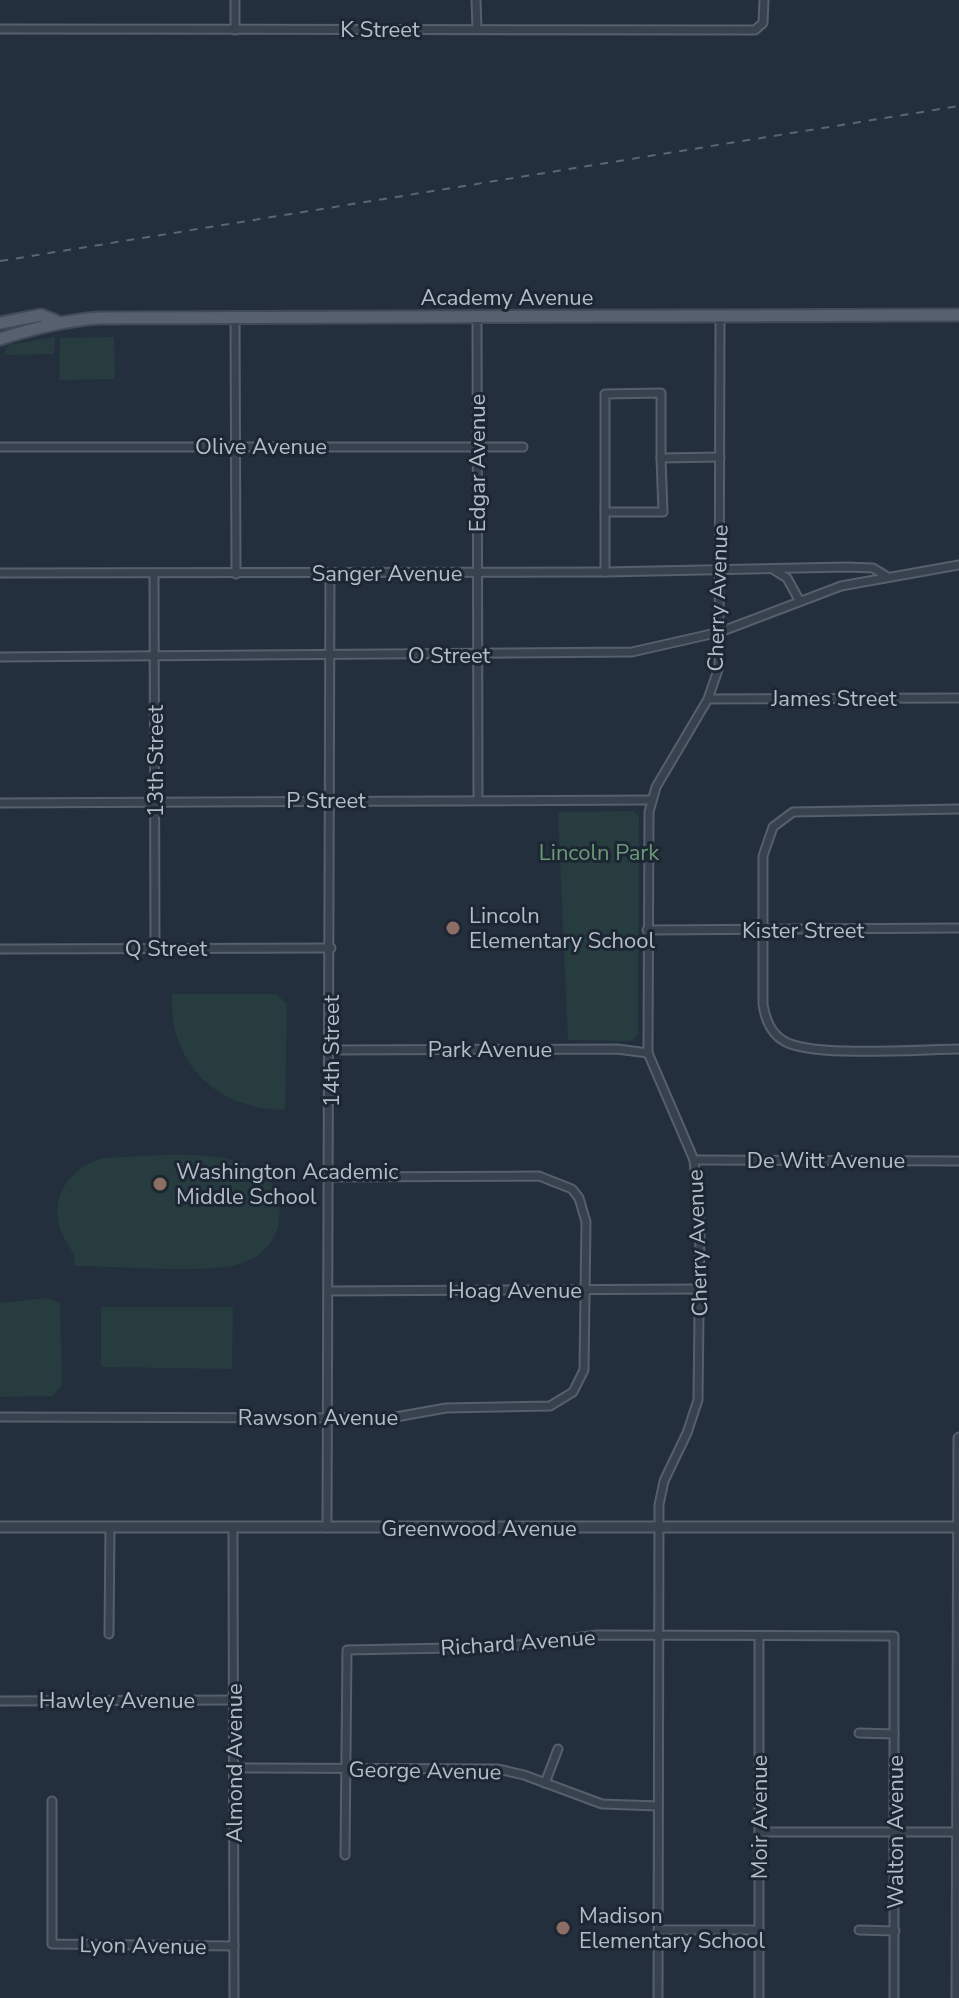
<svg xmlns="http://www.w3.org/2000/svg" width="959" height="1998" viewBox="0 0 959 1998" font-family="'Nunito Sans',sans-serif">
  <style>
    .green { fill: #263c3f }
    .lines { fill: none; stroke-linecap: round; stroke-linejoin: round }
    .minor-casing { stroke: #565f6c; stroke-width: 11 }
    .tertiary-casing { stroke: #565f6c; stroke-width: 13 }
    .primary-casing { stroke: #414a57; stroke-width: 15 }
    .minor { stroke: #38414e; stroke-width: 7 }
    .tertiary { stroke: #38414e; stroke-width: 9 }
    .primary { stroke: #56606e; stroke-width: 11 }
    .rail { stroke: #5a6575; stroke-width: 2; stroke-dasharray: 8 8; stroke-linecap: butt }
    .education-dot { fill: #8d6e63; stroke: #1d2633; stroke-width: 3 }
    .labels { text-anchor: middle; stroke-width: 6; stroke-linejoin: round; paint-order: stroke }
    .street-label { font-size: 22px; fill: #b4bcc9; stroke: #1d2633 }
    .park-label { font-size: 22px; fill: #6b9a76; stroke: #1d2633 }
    .poi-label { font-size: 22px; fill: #b4bcc9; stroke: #1d2633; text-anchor: start }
  </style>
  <rect width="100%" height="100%" fill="#242f3e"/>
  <!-- green -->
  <g class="green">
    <polygon points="55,337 54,354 4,355 8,345"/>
    <polygon points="114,337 115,379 59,380 60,338"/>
    <polygon points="633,811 639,816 638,1034 632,1041 568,1040 558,812"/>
    <path d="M172 994H276L287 1004 285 1110C217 1110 168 1063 172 994Z"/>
    <path d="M104 1158C155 1157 291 1135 279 1221 276 1242 261 1257 240 1264 208 1274 113 1266 75 1266 75 1250 67 1246 61 1231 48 1197 71 1166 104 1158Z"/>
    <polygon points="46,1298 60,1303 62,1385 53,1396 0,1397 0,1303"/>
    <polygon points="101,1307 233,1307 232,1369 101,1367"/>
  </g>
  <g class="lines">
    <defs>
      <g id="minor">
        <polyline points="235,0 235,30"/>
        <polyline points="476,0 477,29"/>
        <polyline points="0,29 755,30 763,23 764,0"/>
        <polyline points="235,317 236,574"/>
        <polyline points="477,317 478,800"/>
        <polyline points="0,447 523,447"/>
        <polyline points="605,512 663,512 661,458"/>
        <polyline points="774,570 787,578 799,600"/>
        <polyline points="605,572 605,394 661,393 661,458 720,457"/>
        <polyline points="0,573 605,572 847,567 873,568 886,576"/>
        <polyline points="154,574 155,948"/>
        <polyline points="0,657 632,652 720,632 841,586 959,565"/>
        <polyline points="708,699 959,698"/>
        <polyline points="0,803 651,800"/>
        <path d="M959 809 793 812 773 827 763 856V1004C765 1018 770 1033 784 1041 812 1058 922 1049 959 1049"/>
        <polyline points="647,930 959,928"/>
        <polyline points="0,949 331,948"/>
        <polyline points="331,1050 617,1049 648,1053"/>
        <polyline points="694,1160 959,1161"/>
        <polyline points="330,1291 701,1289"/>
        <polyline points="0,1417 390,1418 446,1408 550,1406 573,1392 584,1370 586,1222 579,1198 572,1189 539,1176 330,1177"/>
        <polyline points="233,1528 234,1998"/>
        <polyline points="327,1528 330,573"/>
        <polyline points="109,1634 110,1528"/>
        <polyline points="759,1636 759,1998"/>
        <polyline points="0,1701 233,1700"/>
        <polyline points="859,1733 894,1734"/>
        <polyline points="234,1768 498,1769 524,1775 602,1804 658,1806"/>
        <polyline points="545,1783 558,1749"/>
        <polyline points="52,1801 52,1944 234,1946"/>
        <polyline points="759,1832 956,1832"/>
        <polyline points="345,1855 347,1650 501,1647 597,1635 894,1636 894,1998"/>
        <polyline points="659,1930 759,1930"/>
        <polyline points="859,1930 895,1931"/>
        <polyline points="658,1998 659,1505 664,1481 687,1433 698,1400 700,1228 694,1160 648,1053 649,812 656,787 708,699 719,667 720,316"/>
      </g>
      <g id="tertiary">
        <polyline points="0,1527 959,1527"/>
        <polyline points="957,1998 959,1438"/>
      </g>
      <g id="primary">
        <polyline points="0,323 41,315 56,321"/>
        <path d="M0 339C34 328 65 320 100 318L959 315"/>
      </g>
    </defs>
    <!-- minor casing -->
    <use href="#minor" class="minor-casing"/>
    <!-- tertiary casing -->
    <use href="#tertiary" class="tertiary-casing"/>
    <!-- primary casing -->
    <use href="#primary" class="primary-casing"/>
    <!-- minor -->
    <use href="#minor" class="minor"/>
    <!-- tertiary -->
    <use href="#tertiary" class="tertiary"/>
    <!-- primary -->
    <use href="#primary" class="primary"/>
    <!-- rail -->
    <polyline class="rail" points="0,261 959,106"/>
  </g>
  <!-- markers -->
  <g class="education-dot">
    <circle cx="453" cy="928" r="8"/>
    <circle cx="160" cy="1184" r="8"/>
    <circle cx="563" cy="1928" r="8"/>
  </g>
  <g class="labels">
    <!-- street labels -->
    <g class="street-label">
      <text x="380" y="37">K Street</text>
      <text x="507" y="305">Academy Avenue</text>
      <text x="261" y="454">Olive Avenue</text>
      <text transform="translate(477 463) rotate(-90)" y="8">Edgar Avenue</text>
      <text x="387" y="581">Sanger Avenue</text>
      <text transform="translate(717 598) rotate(-88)" y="8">Cherry Avenue</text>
      <text x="449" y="663">O Street</text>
      <text x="834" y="706">James Street</text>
      <text transform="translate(155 761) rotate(-90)" y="8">13th Street</text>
      <text x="326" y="808">P Street</text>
      <text x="803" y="938">Kister Street</text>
      <text x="166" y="956">Q Street</text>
      <text x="490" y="1057">Park Avenue</text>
      <text transform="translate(331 1051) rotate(-90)" y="8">14th Street</text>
      <text x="826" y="1168">De Witt Avenue</text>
      <text transform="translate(697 1243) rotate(-92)" y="8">Cherry Avenue</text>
      <text x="515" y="1298">Hoag Avenue</text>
      <text x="318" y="1425">Rawson Avenue</text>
      <text x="479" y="1536">Greenwood Avenue</text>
      <text transform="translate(518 1642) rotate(-4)" y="8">Richard Avenue</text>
      <text x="117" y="1708">Hawley Avenue</text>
      <text transform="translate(234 1763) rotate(-90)" y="8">Almond Avenue</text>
      <text transform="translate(425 1770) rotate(1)" y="8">George Avenue</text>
      <text transform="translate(759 1817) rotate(-90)" y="8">Moir Avenue</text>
      <text transform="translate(895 1832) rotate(-90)" y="8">Walton Avenue</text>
      <text transform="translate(143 1945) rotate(1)" y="8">Lyon Avenue</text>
    </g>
    <!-- park labels -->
    <g class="park-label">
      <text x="599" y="860">Lincoln Park</text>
    </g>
    <!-- poi labels -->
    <g class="poi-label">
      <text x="469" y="923">Lincoln<tspan x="469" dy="25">Elementary School</tspan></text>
      <text x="176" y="1179">Washington Academic<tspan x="176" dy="25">Middle School</tspan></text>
      <text x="579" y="1923">Madison<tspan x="579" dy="25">Elementary School</tspan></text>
    </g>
  </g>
</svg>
